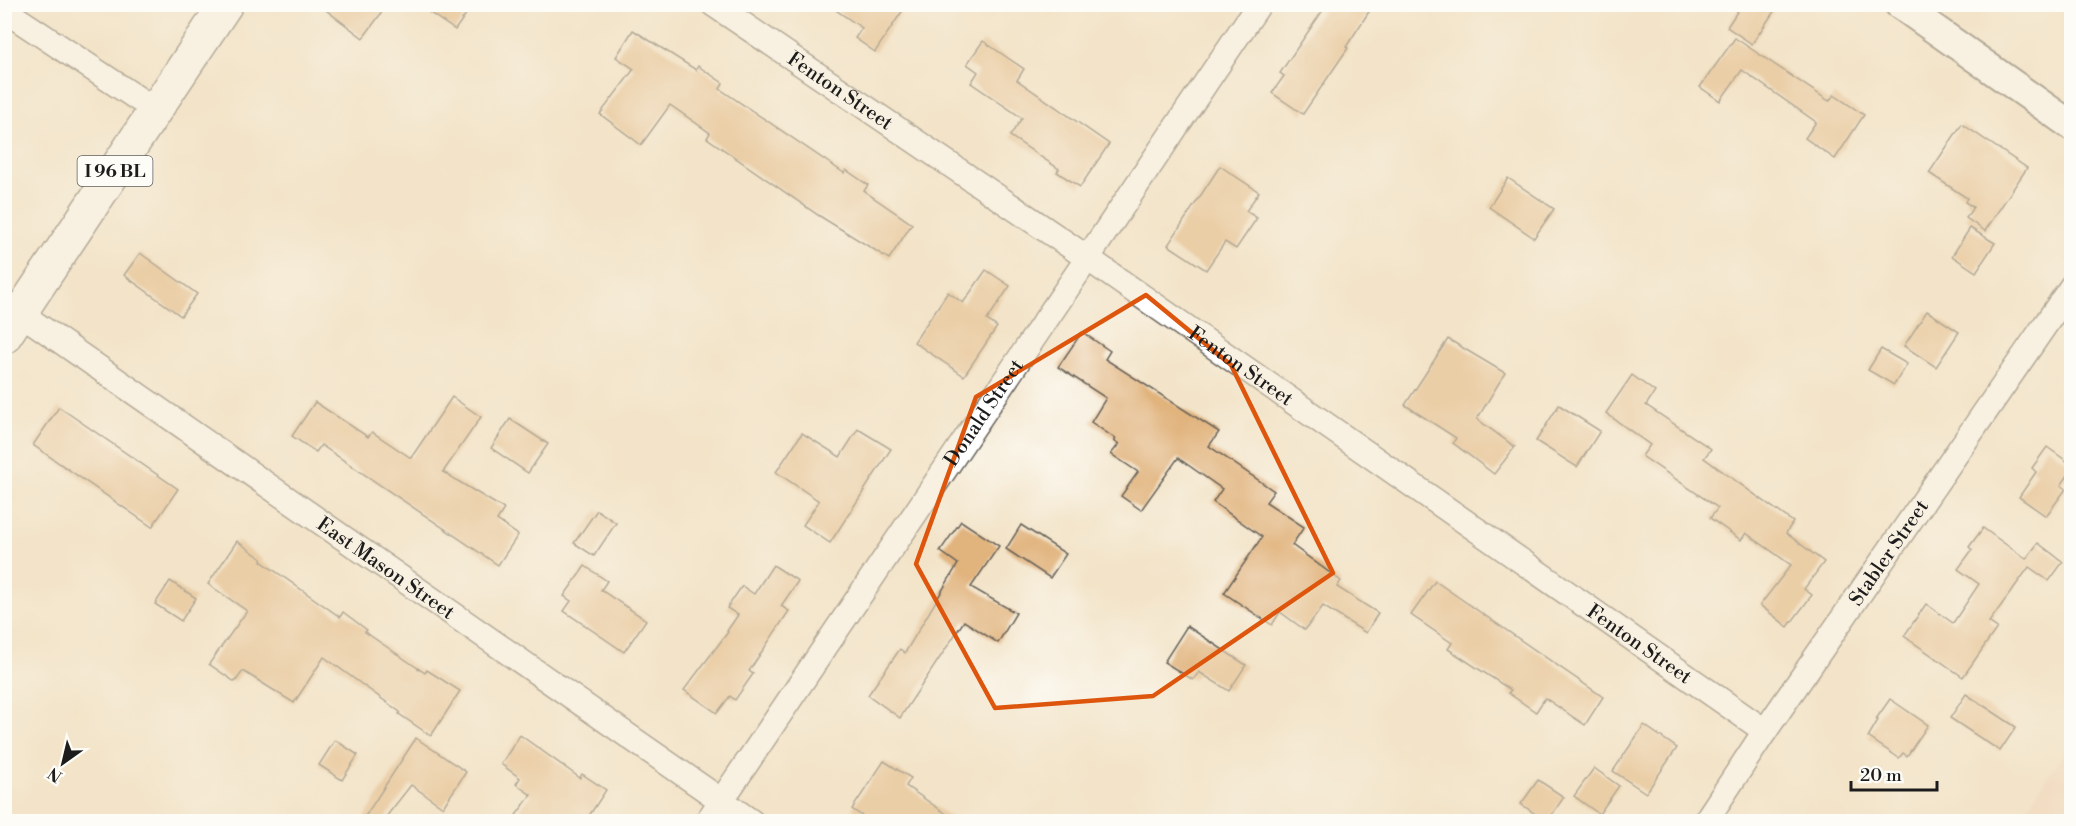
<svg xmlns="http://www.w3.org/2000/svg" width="2076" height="826" viewBox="0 0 2076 826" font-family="'Libre Bodoni',serif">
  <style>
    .built { fill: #f1d5bd }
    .building { fill: #e1b37d }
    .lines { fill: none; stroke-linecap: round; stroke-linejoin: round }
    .minor-casing { stroke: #676259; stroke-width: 27 }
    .tertiary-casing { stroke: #676259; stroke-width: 32 }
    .primary-casing { stroke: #676259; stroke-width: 36 }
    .minor { stroke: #fff; stroke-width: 24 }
    .tertiary { stroke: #fff; stroke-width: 28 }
    .primary { stroke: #fff; stroke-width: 33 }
    .marked { fill: none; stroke: #de560d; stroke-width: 4.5; stroke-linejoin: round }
    .labels { text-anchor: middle; stroke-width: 5; stroke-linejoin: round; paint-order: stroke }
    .shield { fill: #fdfcf7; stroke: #605f5e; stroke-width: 1.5 }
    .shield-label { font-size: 18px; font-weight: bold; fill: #1c1c1c }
    .street-label { font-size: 20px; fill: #1c1c1c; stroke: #fdfcf7 }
  </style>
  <rect width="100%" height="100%" fill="#fdfcf7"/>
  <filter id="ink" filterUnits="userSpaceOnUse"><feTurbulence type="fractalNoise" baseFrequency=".0167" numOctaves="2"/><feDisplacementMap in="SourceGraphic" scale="12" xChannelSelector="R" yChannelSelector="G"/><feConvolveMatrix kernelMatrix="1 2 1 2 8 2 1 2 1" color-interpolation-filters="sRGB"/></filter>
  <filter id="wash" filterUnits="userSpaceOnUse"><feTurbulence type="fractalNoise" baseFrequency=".008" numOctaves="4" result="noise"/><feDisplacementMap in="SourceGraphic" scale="24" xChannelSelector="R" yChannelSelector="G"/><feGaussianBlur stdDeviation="1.35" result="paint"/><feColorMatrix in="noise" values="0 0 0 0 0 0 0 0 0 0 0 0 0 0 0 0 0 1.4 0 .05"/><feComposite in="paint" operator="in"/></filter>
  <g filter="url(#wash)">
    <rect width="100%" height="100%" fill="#f3e4c9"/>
    <!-- built -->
    <polygon class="built" points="2071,743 2071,821 2017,821"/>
    <g id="blocks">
      <!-- building -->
      <g class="building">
        <polygon points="318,4 388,4 363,38"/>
        <polygon points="417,4 473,4 455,30"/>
        <polygon points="827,4 907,4 875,52 855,38 862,28"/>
        <polygon points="1327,4 1374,4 1346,47 1348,48 1303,114 1272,93 1284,76 1280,73"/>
        <polygon points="1742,4 1779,4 1752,44 1727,27"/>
        <polygon points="633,30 696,70 698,66 723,83 720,89 844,173 846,170 868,185 864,191 912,224 889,259 818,215 707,138 710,133 670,105 641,145 600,114 634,69 616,57"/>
        <polygon points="1735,38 1829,101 1834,95 1864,115 1835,159 1805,138 1816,122 1742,70 1720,101 1700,87"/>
        <polygon points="983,41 1024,69 1017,80 1109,144 1080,187 1057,172 1059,169 1010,136 1022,118 971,83 978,72 967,64"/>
        <polygon points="1962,124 2027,168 1985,231 1966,218 1973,207 1965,202 1967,198 1929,173"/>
        <polygon points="1220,166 1259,192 1246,211 1257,218 1236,249 1225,242 1206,270 1168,245"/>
        <polygon points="1508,178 1554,209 1534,238 1489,207"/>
        <polygon points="1970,228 1995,243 1976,272 1952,256"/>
        <polygon points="140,253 197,294 181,316 124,275"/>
        <polygon points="986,270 1010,286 987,320 997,327 964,376 914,342 948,292 963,303"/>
        <polygon points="1927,311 1959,332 1936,367 1904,346"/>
        <polygon points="1082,332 1110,351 1105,359 1219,432 1209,446 1274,491 1266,502 1304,527 1292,545 1341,581 1337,587 1378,613 1366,633 1323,606 1305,630 1280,612 1272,625 1224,593 1262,537 1213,502 1222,489 1178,458 1141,510 1121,496 1138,472 1111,454 1119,444 1114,441 1116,439 1091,422 1106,398 1058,367"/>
        <polygon points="1448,339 1505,373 1477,419 1515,447 1494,474 1453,443 1456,438 1405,405"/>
        <polygon points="1881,349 1907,364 1894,385 1868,370"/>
        <polygon points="1632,375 1655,392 1646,405 1711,449 1704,458 1793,522 1786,533 1824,562 1804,589 1812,595 1788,627 1760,605 1791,565 1746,533 1741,540 1710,518 1718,508 1642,456 1650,445 1606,413"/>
        <polygon points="452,397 481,417 443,472 504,509 497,520 518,535 498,565 321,445 316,452 292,436 315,402 368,437 372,432 411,458"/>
        <polygon points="1559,405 1600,431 1577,467 1536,441"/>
        <polygon points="59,407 178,489 152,527 33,445"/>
        <polygon points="510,419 548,444 528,473 491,448"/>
        <polygon points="858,429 891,449 830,543 803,525 819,501 776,472 802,433 840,457"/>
        <polygon points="2047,447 2072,465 2072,470 2061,485 2066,489 2046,516 2019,497 2036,472 2032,468"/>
        <polygon points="597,510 616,523 594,556 574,543"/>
        <polygon points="961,521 999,546 971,587 1016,613 998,643 964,621 900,718 868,695 900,649 905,653 958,564 940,551"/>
        <polygon points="1021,525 1066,554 1050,578 1006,549"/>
        <polygon points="1983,528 2026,559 2038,543 2063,562 2049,581 2029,567 1989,622 1997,628 1963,677 1904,636 1926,604 1953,623 1979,584 1958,569 1972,550 1969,547"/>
        <polygon points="237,541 262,559 261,561 340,617 343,612 367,630 365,632 425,673 427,670 460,691 431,736 399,714 400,712 324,657 294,703 243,671 235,682 209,664 247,611 208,584"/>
        <polygon points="773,565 798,581 781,606 789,611 749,671 753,674 735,700 730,696 717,713 684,690 728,632 727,631 738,615 727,608 742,586 754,594"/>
        <polygon points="585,566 607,581 601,590 646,620 624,652 564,611 571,601 564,596"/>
        <polygon points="170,581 196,598 181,621 155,604"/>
        <polygon points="1435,581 1603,697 1585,725 1545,698 1536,712 1508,693 1511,690 1448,649 1452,643 1411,615"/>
        <polygon points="1187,626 1246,665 1229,691 1199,672 1193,680 1164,662"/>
        <polygon points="1966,694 2016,727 2000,751 1950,718"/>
        <polygon points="1890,699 1928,725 1907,756 1903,753 1899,758 1868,737 1878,720 1876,719"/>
        <polygon points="1644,725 1677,748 1646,793 1613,771"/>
        <polygon points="520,735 580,778 582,774 606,790 585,822 511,822 531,795 516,784 520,778 501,764"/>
        <polygon points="416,738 466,772 443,807 411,785 382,822 369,822 364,818"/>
        <polygon points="335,740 358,755 342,780 319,765"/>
        <polygon points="884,761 911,778 906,786 958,822 871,822 852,809"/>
        <polygon points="1594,768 1619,786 1599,814 1574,796"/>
        <polygon points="1538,780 1564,797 1547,822 1521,804"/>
      </g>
    </g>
  </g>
  <g filter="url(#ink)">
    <use href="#blocks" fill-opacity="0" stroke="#676259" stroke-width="1.5"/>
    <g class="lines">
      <defs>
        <g id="minor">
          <path id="s1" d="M713 4 1067 244 1765 731"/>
          <polyline points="4,10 155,110"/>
          <path id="s2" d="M20 313 752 822"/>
          <path id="s3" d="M707 822 1259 4"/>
          <path id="s4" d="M1705 822 1765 731 2072 286"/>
        </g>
        <polyline id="tertiary" points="1899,4 2072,126"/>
        <polyline id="primary" points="4,337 226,4"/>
      </defs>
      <!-- minor casing -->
      <use href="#minor" class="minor-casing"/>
      <!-- tertiary casing -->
      <use href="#tertiary" class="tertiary-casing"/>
      <!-- primary casing -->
      <use href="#primary" class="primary-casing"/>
      <!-- minor -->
      <use href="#minor" class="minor"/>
      <!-- tertiary -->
      <use href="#tertiary" class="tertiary"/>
      <!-- primary -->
      <use href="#primary" class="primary"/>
    </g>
  </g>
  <!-- marked area -->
  <path d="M0 0H2076V826H0ZM1146 295 1231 365 1333 573 1153 696 995 708 916 564 976 397Z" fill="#f3e4c9" fill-opacity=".55" fill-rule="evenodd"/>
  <path class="marked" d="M1146 295 1231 365 1333 573 1153 696 995 708 916 564 976 397Z"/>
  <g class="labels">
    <!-- shield labels -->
    <rect class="shield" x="77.5" y="156" width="75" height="30" rx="4.5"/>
    <g class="shield-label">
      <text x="115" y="177">I 96 BL</text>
    </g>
    <!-- street labels -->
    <g class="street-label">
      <text dy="7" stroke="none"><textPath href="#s1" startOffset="154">Fenton Street</textPath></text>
      <text dy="7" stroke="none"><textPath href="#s1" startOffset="640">Fenton Street</textPath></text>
      <text dy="7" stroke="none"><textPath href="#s3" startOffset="494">Donald Street</textPath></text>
      <text dy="7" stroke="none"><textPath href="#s4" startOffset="326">Stabler Street</textPath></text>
      <text dy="7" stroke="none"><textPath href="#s2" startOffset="446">East Mason Street</textPath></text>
      <text dy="7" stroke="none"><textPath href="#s1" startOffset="1126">Fenton Street</textPath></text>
    </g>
  </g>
  <!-- margin -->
  <rect width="2076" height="826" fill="none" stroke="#fdfcf7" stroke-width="24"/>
  <!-- north arrow -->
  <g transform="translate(63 763) rotate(214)" stroke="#fdfcf7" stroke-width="4.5" paint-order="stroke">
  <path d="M0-4.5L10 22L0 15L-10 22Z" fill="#1c1c1c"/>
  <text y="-9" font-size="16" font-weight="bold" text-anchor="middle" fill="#1c1c1c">N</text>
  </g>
  <!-- scale -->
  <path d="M1851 781v9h86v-9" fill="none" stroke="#1c1c1c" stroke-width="3"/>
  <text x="1860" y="781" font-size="18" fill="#1c1c1c" stroke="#fdfcf7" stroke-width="4.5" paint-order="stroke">20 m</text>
</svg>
